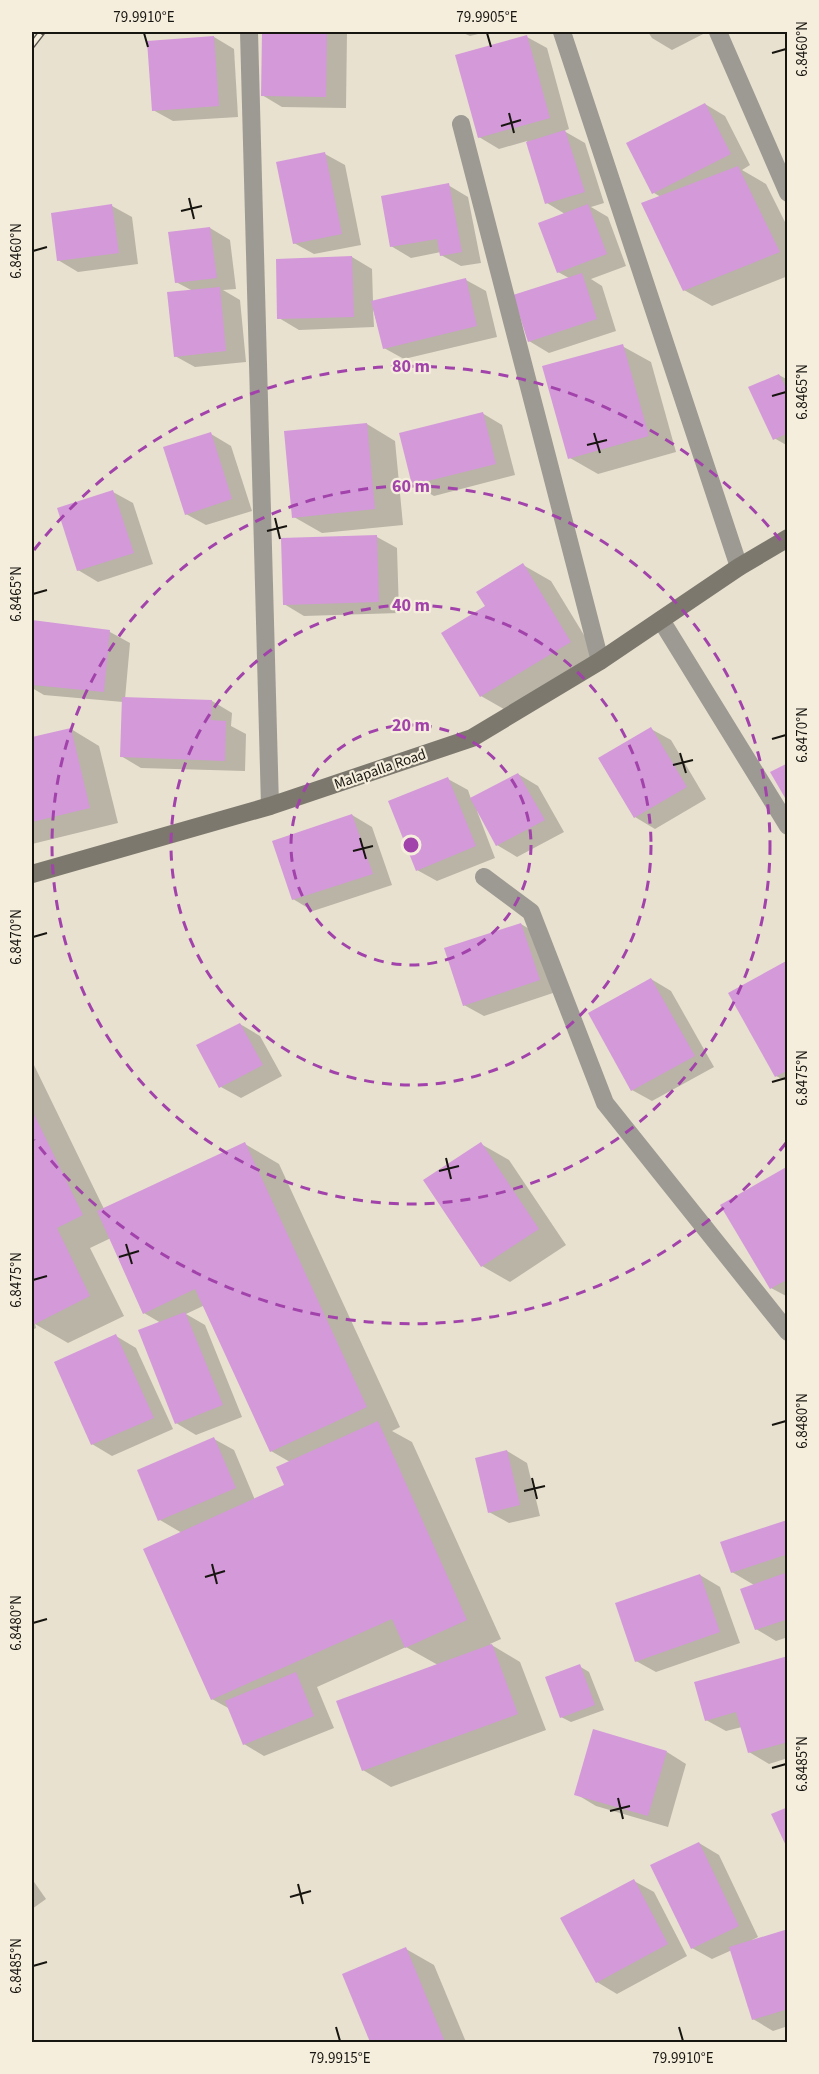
<svg xmlns="http://www.w3.org/2000/svg" width="819" height="2074" viewBox="0 0 819 2074" font-family="'Source Sans 3',sans-serif">
  <style>
    .shadow { fill: #0003 }
    .building { fill: #d499d9 }
    .lines { fill: none; stroke-linecap: round; stroke-linejoin: round }
    .street { stroke: #9d9a93; stroke-width: 18 }
    .secondary { stroke: #7c786d; stroke-width: 18 }
    .rail-casing { stroke: #58544b; stroke-width: 7 }
    .rail { stroke: #f5eedd; stroke-width: 4.5; stroke-dasharray: 14; stroke-linecap: butt }
    .ticks { fill: none; stroke: #17150f; stroke-width: 2 }
    .ring { fill: none; stroke: #a242ab; stroke-width: 3; stroke-dasharray: 10 8 }
    .labels { text-anchor: middle; stroke-width: 4.5; stroke-linejoin: round; paint-order: stroke }
    .street-label { font-size: 15px; fill: #17150f; stroke: #f5eedd }
    .centre { fill: #a242ab; stroke: #f5eedd; stroke-width: 3 }
    .ring-label { font-size: 18px; text-anchor: middle; font-weight: bold; fill: #a242ab; stroke: #f5eedd; stroke-width: 4.5; stroke-linejoin: round; paint-order: stroke }
    .neatline { fill: none; stroke: #17150f; stroke-width: 2 }
    .ticks-label { font-size: 15px; text-anchor: middle; fill: #17150f }
  </style>
  <rect width="100%" height="100%" fill="#e8e1d0"/>
  <!-- shadow -->
  <g class="shadow">
    <polygon points="263,32 347,32 346,108 282,107 262,95"/>
    <polygon points="461,32 486,32 470,36"/>
    <polygon points="648,32 707,32 672,50 652,38"/>
    <polygon points="214,37 234,49 238,117 173,121 153,110 149,42"/>
    <polygon points="527,37 547,48 569,129 564,131 585,143 604,203 591,207 608,217 626,266 591,279 602,286 616,331 549,353 529,341 569,278 558,272 565,214 547,203 527,141 499,149 479,137"/>
    <polygon points="705,104 725,116 750,165 742,170 766,184 788,228 788,276 712,306 684,290 661,197 654,193"/>
    <polygon points="325,154 345,165 361,245 314,254 294,243"/>
    <polygon points="448,185 468,197 481,263 461,266 441,255 441,252 411,258 391,246"/>
    <polygon points="112,206 132,217 138,264 78,272 58,260"/>
    <polygon points="210,228 230,240 236,289 223,290 240,300 246,362 195,367 175,356 193,291 176,282"/>
    <polygon points="352,257 372,269 373,302 466,280 486,291 497,337 404,359 384,348 373,309 374,327 299,330 279,318"/>
    <polygon points="622,346 651,362 676,452 598,474 570,458"/>
    <polygon points="779,375 788,380 788,446 774,438"/>
    <polygon points="482,413 502,425 515,475 434,496 414,484"/>
    <polygon points="367,424 395,441 403,525 322,533 294,517"/>
    <polygon points="211,434 231,446 252,511 206,525 186,514"/>
    <polygon points="113,492 133,503 153,564 98,582 78,570"/>
    <polygon points="377,537 397,548 399,613 304,616 284,604"/>
    <polygon points="523,565 551,581 598,658 509,712 481,696 487,607"/>
    <polygon points="32,622 110,632 130,643 125,699 212,701 232,713 231,726 246,734 245,771 141,768 121,756 123,702 44,695 32,688"/>
    <polygon points="71,729 99,746 118,823 32,844 32,739"/>
    <polygon points="651,729 671,740 706,799 655,829 635,817"/>
    <polygon points="518,774 538,786 564,832 517,857 497,845 479,810 477,811 495,858 437,881 417,870 448,779 468,790 471,799"/>
    <polygon points="352,815 372,827 392,885 313,911 293,899"/>
    <polygon points="521,924 541,936 559,991 484,1016 464,1005"/>
    <polygon points="788,961 788,1082 776,1076"/>
    <polygon points="651,979 671,991 714,1067 652,1101 632,1090"/>
    <polygon points="240,1024 260,1036 282,1076 241,1098 221,1087"/>
    <polygon points="32,1061 104,1209 245,1144 279,1164 400,1427 392,1431 412,1442 501,1639 490,1644 520,1662 546,1730 391,1787 363,1770 438,1665 406,1647 317,1687 334,1728 264,1756 244,1744 230,1709 212,1699 182,1533 160,1520 214,1439 234,1450 255,1500 286,1486 290,1462 271,1451 205,1305 186,1314 205,1325 242,1417 196,1435 176,1423 161,1323 144,1313 111,1238 90,1248 124,1316 68,1343 35,1324 36,1328 32,1330"/>
    <polygon points="481,1144 509,1160 566,1245 510,1282 482,1266"/>
    <polygon points="788,1167 788,1297 771,1288"/>
    <polygon points="116,1336 136,1348 173,1429 112,1456 92,1444"/>
    <polygon points="507,1451 527,1463 540,1516 509,1523 489,1512"/>
    <polygon points="787,1522 788,1637 776,1641 756,1629 754,1585 732,1572"/>
    <polygon points="700,1575 720,1587 740,1643 656,1672 636,1661"/>
    <polygon points="788,1658 788,1758 769,1764 749,1752 742,1727 726,1731 706,1720"/>
    <polygon points="579,1666 589,1672 604,1710 571,1722 561,1717"/>
    <polygon points="667,1752 686,1764 668,1827 596,1806 576,1794"/>
    <polygon points="699,1843 719,1855 758,1937 752,1940 753,1941 788,1931 788,2026 773,2031 753,2019 732,1950 712,1959 692,1948"/>
    <polygon points="32,1879 46,1899 32,1909"/>
    <polygon points="634,1881 654,1892 687,1956 617,1994 597,1982"/>
    <polygon points="406,1949 434,1965 466,2042 371,2042 344,1974"/>
  </g>
  <!-- building -->
  <g class="building">
    <polygon points="262,32 327,32 326,97 261,96"/>
    <polygon points="527,35 550,118 478,138 455,55"/>
    <polygon points="214,36 219,106 152,111 147,41"/>
    <polygon points="705,103 731,154 652,194 626,143"/>
    <polygon points="565,130 585,192 545,204 526,142"/>
    <polygon points="325,152 342,234 293,244 276,162"/>
    <polygon points="738,166 780,252 683,291 641,203"/>
    <polygon points="449,183 462,252 440,256 437,239 390,247 381,196"/>
    <polygon points="112,204 119,253 57,261 51,213"/>
    <polygon points="588,204 607,254 557,273 538,223"/>
    <polygon points="210,227 217,278 175,283 168,232"/>
    <polygon points="352,256 354,317 277,319 276,259"/>
    <polygon points="582,273 597,319 528,342 513,295"/>
    <polygon points="466,278 477,326 383,349 371,301"/>
    <polygon points="220,287 226,351 174,357 167,292"/>
    <polygon points="623,344 649,436 568,459 542,366"/>
    <polygon points="779,374 788,392 788,433 773,440 748,387"/>
    <polygon points="483,412 496,464 412,485 399,433"/>
    <polygon points="367,423 375,509 292,518 284,431"/>
    <polygon points="211,432 232,499 185,515 163,447"/>
    <polygon points="113,490 134,553 77,571 57,508"/>
    <polygon points="377,535 379,602 283,605 281,538"/>
    <polygon points="523,563 571,642 480,697 441,633 485,606 476,592"/>
    <polygon points="32,620 110,630 104,692 32,685"/>
    <polygon points="122,697 212,700 211,720 226,721 225,761 120,757"/>
    <polygon points="651,727 687,787 634,818 598,758"/>
    <polygon points="71,728 90,808 32,822 32,737"/>
    <polygon points="788,763 788,803 770,772"/>
    <polygon points="518,773 545,820 496,846 470,798"/>
    <polygon points="448,777 476,846 416,871 388,801"/>
    <polygon points="352,814 373,874 292,900 272,841"/>
    <polygon points="521,923 540,980 463,1006 444,948"/>
    <polygon points="788,960 788,1070 775,1077 728,993"/>
    <polygon points="651,978 695,1056 631,1091 588,1013"/>
    <polygon points="240,1023 263,1065 219,1088 196,1045"/>
    <polygon points="32,1110 83,1215 57,1228 90,1296 33,1325"/>
    <polygon points="245,1142 367,1407 270,1452 195,1289 143,1314 97,1211"/>
    <polygon points="481,1142 539,1229 481,1267 423,1180"/>
    <polygon points="788,1166 788,1279 770,1289 720,1205"/>
    <polygon points="185,1312 223,1405 175,1424 138,1330"/>
    <polygon points="116,1334 154,1418 91,1445 54,1362"/>
    <polygon points="378,1421 467,1620 405,1648 392,1619 211,1700 143,1549 284,1485 276,1467"/>
    <polygon points="214,1437 236,1488 158,1521 137,1470"/>
    <polygon points="507,1450 520,1505 488,1513 475,1458"/>
    <polygon points="787,1520 788,1554 731,1573 720,1542"/>
    <polygon points="788,1572 788,1619 755,1630 740,1589"/>
    <polygon points="700,1574 720,1632 635,1662 615,1603"/>
    <polygon points="492,1644 518,1714 362,1771 336,1701"/>
    <polygon points="788,1656 788,1742 748,1753 736,1712 705,1721 694,1682"/>
    <polygon points="580,1664 595,1705 560,1718 545,1677"/>
    <polygon points="296,1672 314,1716 243,1745 225,1701"/>
    <polygon points="593,1729 667,1751 648,1816 574,1795"/>
    <polygon points="788,1807 788,1850 771,1814"/>
    <polygon points="699,1842 739,1926 691,1949 650,1865"/>
    <polygon points="634,1879 668,1944 596,1983 560,1918"/>
    <polygon points="788,1929 788,2009 752,2020 729,1947"/>
    <polygon points="406,1947 445,2042 370,2042 342,1974"/>
  </g>
  <g class="lines">
    <!-- street -->
    <g class="street">
      <polyline points="249,32 270,806"/>
      <polyline points="562,32 739,567"/>
      <polyline points="718,32 788,193"/>
      <polyline points="461,124 600,661"/>
      <polyline points="661,620 788,826"/>
      <polyline points="484,877 531,912 605,1103 788,1332"/>
    </g>
    <!-- secondary -->
    <polyline class="secondary" points="32,874 270,806 472,738 600,661 739,567 788,538"/>
    <defs>
      <polyline id="rail" points="32,45 42,32"/>
    </defs>
    <!-- rail casing -->
    <use href="#rail" class="rail-casing"/>
    <!-- rail -->
    <use href="#rail" class="rail"/>
  </g>
  <!-- ticks -->
  <path class="ticks" d="M144 33 148 47M487 33 491 47M772 53 786 49M509 113 514 133M501 126 521 120M189 198 194 219M181 211 202 206M33 251 47 247M772 396 786 392M594 433 600 453M587 445 607 440M275 518 280 539M267 531 287 526M33 594 47 590M772 739 786 735M680 753 686 773M673 765 693 760M360 838 366 859M353 851 373 846M33 937 47 933M772 1082 786 1078M446 1158 451 1179M439 1171 459 1166M126 1244 132 1264M119 1257 139 1251M33 1280 47 1276M772 1425 786 1421M532 1478 537 1499M524 1491 545 1486M212 1564 217 1584M205 1577 225 1571M33 1623 47 1619M772 1768 786 1764M618 1798 623 1819M610 1811 630 1806M298 1884 303 1904M290 1897 311 1891M33 1966 47 1962M336 2027 340 2041M679 2027 683 2041"/>
  <!-- distance rings -->
  <g class="ring">
    <circle cx="411" cy="845" r="120"/>
    <circle cx="411" cy="845" r="240"/>
    <circle cx="411" cy="845" r="359"/>
    <path d="M786 1143A479 479 0 0 1 34 1140M34 550A479 479 0 0 1 786 547"/>
  </g>
  <g class="labels">
    <!-- street labels -->
    <g class="street-label">
      <text transform="translate(380 769) rotate(-19)" y="5">Malapalla Road</text>
    </g>
  </g>
  <circle cx="411" cy="845" r="9" class="centre"/>
  <g class="ring-label">
    <text x="411" y="372">80 m</text>
    <text x="411" y="492">60 m</text>
    <text x="411" y="611">40 m</text>
    <text x="411" y="731">20 m</text>
  </g>
  <!-- border -->
  <rect width="819" height="2074" fill="none" stroke="#f5eedd" stroke-width="66"/>
  <rect x="33" y="33" width="753" height="2008" class="neatline"/>
  <g class="ticks-label">
    <text x="144" y="22">79.9910°E</text>
    <text x="487" y="22">79.9905°E</text>
    <text transform="translate(802 49) rotate(-90)" y="5">6.8460°N</text>
    <text transform="translate(16 251) rotate(-90)" y="5">6.8460°N</text>
    <text transform="translate(802 392) rotate(-90)" y="5">6.8465°N</text>
    <text transform="translate(16 594) rotate(-90)" y="5">6.8465°N</text>
    <text transform="translate(802 735) rotate(-90)" y="5">6.8470°N</text>
    <text transform="translate(16 937) rotate(-90)" y="5">6.8470°N</text>
    <text transform="translate(802 1078) rotate(-90)" y="5">6.8475°N</text>
    <text transform="translate(16 1280) rotate(-90)" y="5">6.8475°N</text>
    <text transform="translate(802 1421) rotate(-90)" y="5">6.8480°N</text>
    <text transform="translate(16 1623) rotate(-90)" y="5">6.8480°N</text>
    <text transform="translate(802 1764) rotate(-90)" y="5">6.8485°N</text>
    <text transform="translate(16 1966) rotate(-90)" y="5">6.8485°N</text>
    <text x="340" y="2063">79.9915°E</text>
    <text x="683" y="2063">79.9910°E</text>
  </g>
</svg>
